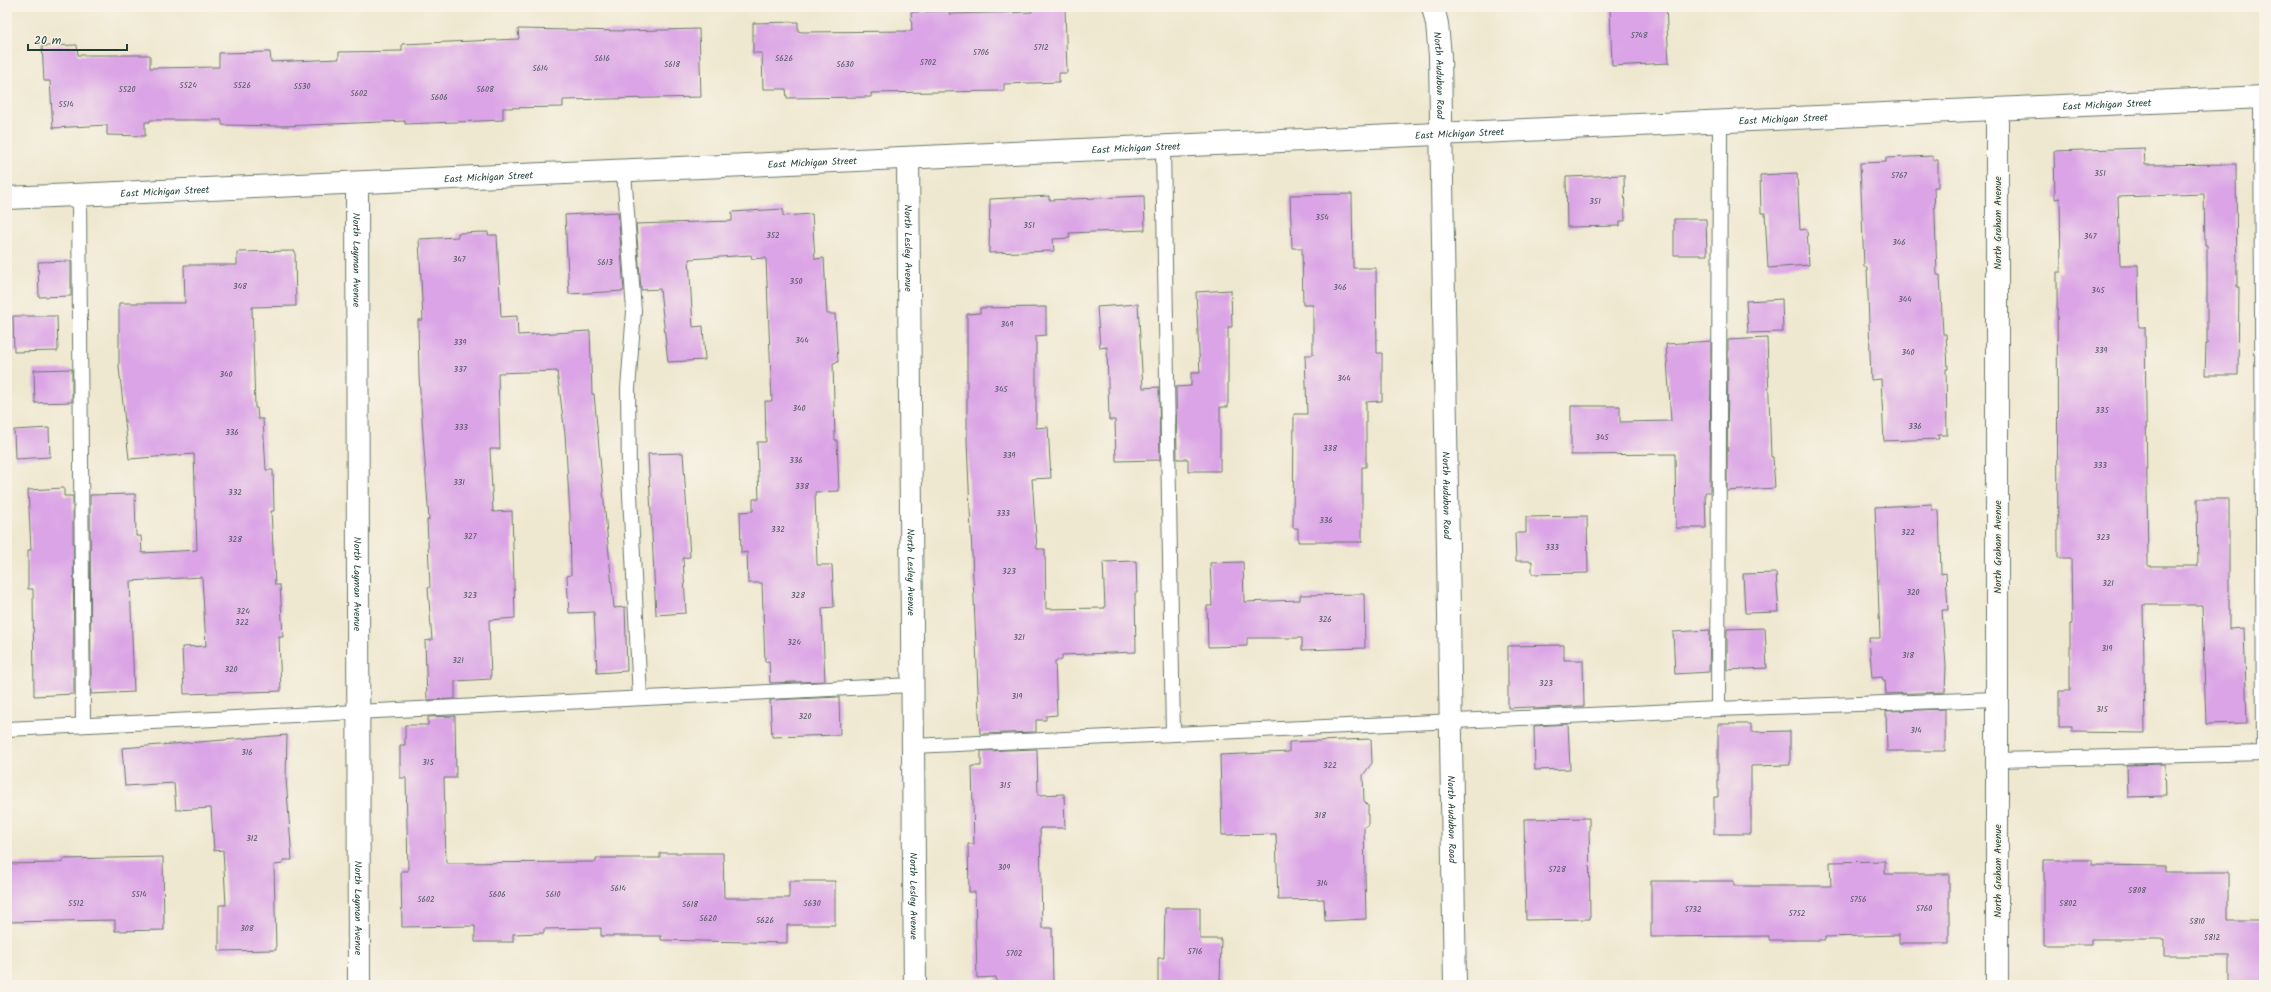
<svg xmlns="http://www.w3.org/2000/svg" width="2271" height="992" viewBox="0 0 2271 992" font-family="Kalam,sans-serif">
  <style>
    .building { fill: #dba4e6 }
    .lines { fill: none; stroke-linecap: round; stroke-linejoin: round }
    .lane-casing { stroke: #68796b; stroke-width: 16 }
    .street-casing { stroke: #68796b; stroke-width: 24 }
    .lane { stroke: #fff; stroke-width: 14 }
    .street { stroke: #fff; stroke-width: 22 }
    .labels { text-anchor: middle; stroke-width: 3.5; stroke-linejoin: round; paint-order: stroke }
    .number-label { font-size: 8px; fill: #4e5760 }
    .street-label { font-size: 10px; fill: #1f3d34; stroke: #f7f3e8 }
  </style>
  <rect width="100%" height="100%" fill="#f7f3e8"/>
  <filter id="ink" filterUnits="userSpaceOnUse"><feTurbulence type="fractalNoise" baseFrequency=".025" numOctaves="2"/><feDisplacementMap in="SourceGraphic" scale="8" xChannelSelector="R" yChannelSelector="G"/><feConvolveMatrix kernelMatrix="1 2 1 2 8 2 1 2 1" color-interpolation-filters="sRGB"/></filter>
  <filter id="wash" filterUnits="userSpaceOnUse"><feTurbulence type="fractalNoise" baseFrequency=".012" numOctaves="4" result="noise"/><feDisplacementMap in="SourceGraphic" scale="16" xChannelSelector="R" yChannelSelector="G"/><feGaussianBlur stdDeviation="0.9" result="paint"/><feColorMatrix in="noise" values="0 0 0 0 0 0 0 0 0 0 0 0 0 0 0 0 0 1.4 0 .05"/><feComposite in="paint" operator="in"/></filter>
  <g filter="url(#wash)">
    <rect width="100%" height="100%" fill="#efe8d0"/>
    <g id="blocks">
      <!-- building -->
      <g class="building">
        <polygon points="1032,7 1065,7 1067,73 1059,73 1059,82 1004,84 1004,91 871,93 871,97 787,98 786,89 763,89 762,53 753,53 753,23 798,22 798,31 802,32 912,31 911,12 949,11 949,14 1032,12"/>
        <polygon points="1610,7 1666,7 1669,63 1612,66"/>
        <polygon points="518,29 624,31 699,29 701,97 563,100 563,107 503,108 503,120 456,122 405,124 405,121 284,126 222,125 222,120 150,120 150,122 145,122 145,136 107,135 107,125 53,128 50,81 44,81 42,46 77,45 78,55 150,55 150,68 219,67 219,53 270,52 271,62 339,59 339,52 402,51 402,44 519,39"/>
        <polygon points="2144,148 2145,165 2236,164 2237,287 2239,287 2238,375 2205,375 2206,344 2207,344 2207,245 2205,245 2204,194 2118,197 2120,265 2138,265 2139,327 2145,327 2148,566 2198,566 2197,499 2229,499 2229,629 2244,628 2247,723 2206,724 2202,605 2143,605 2145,733 2072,732 2072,727 2059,727 2059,691 2070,691 2070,624 2072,624 2071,558 2058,558 2057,272 2061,272 2060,198 2055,199 2054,151"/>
        <polygon points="1933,156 1933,160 1938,160 1938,187 1934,187 1937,275 1940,275 1943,334 1946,334 1948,369 1946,369 1947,435 1938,435 1939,439 1884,441 1881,379 1871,380 1867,267 1864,267 1860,163 1886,162 1886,158"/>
        <polygon points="1797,173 1800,230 1807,229 1809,265 1768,268 1765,213 1761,213 1760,175"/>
        <polygon points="1624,175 1625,221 1620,221 1620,226 1567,227 1566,177"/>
        <polygon points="1352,194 1353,268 1376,268 1377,353 1382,353 1382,401 1366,402 1366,467 1362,467 1362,542 1298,542 1298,528 1293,528 1294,414 1307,414 1305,355 1313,355 1313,305 1303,305 1302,248 1292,248 1290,195"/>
        <polygon points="1049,196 1049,200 1144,196 1145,230 1069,233 1070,238 1053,239 1054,251 989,253 990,199"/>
        <polygon points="783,209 783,216 812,214 815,259 824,258 827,314 835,314 838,362 833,363 835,440 837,440 839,491 815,492 817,565 832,565 834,607 822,608 825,681 770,683 769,661 765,662 762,583 748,583 747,552 741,553 740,512 753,511 753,499 759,499 757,442 766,442 765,401 772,401 766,258 752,259 751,255 689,259 693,327 703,326 705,360 668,362 660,289 641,290 636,224 732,221 732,212"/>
        <polygon points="618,212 624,291 569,294 565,215"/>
        <polygon points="1674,219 1706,219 1707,255 1674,255"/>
        <polygon points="488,232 488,235 497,235 501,317 517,316 518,335 590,331 592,394 594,394 614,608 625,607 627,671 597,673 594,612 569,613 567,576 571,575 570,514 565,434 557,371 498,373 500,449 490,449 493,512 512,511 515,618 489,620 491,679 455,681 455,699 427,700 425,641 432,640 428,588 430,587 427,520 429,520 419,376 418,320 423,320 419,239 458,237 458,233"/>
        <polygon points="295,251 296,306 252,307 255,408 257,408 258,419 263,419 266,470 273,470 274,511 271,511 275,585 280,585 283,637 279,637 281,691 184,694 182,647 206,646 202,577 130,581 134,692 91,694 90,495 135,494 136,536 141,536 142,553 197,550 194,454 129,459 119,367 119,303 185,303 184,265 237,265 237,252"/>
        <polygon points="71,261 71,296 39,297 38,262"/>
        <polygon points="1231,290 1232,327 1228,327 1228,407 1220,407 1220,471 1188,471 1188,459 1177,459 1176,387 1191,386 1191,373 1200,373 1196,292"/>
        <polygon points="1782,299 1783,332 1748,333 1746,301"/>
        <polygon points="1138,304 1143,388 1159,387 1160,460 1116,461 1115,420 1109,420 1107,347 1100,348 1097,307"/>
        <polygon points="1046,307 1046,335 1036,336 1036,428 1048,427 1051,478 1032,479 1037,549 1045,549 1046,609 1105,608 1103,562 1136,561 1137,593 1135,593 1136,652 1062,655 1062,660 1055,661 1057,715 1046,716 1046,720 1036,720 1036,732 980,734 967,442 967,314 980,313 980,308"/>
        <polygon points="13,316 57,316 58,351 14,352"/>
        <polygon points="1767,338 1771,457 1773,457 1775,488 1727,491 1728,340"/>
        <polygon points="1711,341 1710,492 1705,492 1706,528 1676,528 1675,454 1571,455 1571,406 1620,406 1620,422 1671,421 1666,344"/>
        <polygon points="72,369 72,402 35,403 34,370"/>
        <polygon points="49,428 50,457 15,459 14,430"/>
        <polygon points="683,453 690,557 683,558 686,613 656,615 648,454"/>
        <polygon points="64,488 64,496 73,496 74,694 34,696 33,589 28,589 28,550 31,550 28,490"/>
        <polygon points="1932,504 1932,510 1939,510 1941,574 1946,573 1948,610 1942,610 1946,666 1945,692 1886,694 1885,680 1883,680 1882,677 1872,678 1869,638 1880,638 1875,507"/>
        <polygon points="1587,516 1588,573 1532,574 1532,561 1516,561 1515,533 1526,533 1526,517"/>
        <polygon points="1243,562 1244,602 1300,600 1300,595 1364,594 1365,648 1302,650 1302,638 1247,638 1247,646 1208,647 1207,606 1212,606 1210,563"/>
        <polygon points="1776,573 1779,612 1745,613 1743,574"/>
        <polygon points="1765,628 1767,668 1727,670 1727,629"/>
        <polygon points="1710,630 1709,672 1675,674 1673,632"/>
        <polygon points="1564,645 1564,660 1583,660 1584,706 1534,709 1534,707 1508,708 1508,646"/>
        <polygon points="839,697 840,735 772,737 770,700"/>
        <polygon points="1945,709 1945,751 1887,751 1886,711"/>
        <polygon points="455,716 456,778 444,778 446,863 596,862 596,858 660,858 660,853 723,853 724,898 789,898 789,881 835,881 835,925 787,925 787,943 661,940 661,936 601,936 601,928 544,929 544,933 513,934 513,942 475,942 475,926 402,927 401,871 408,871 406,778 400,778 400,745 405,745 405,725 428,725 428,717"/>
        <polygon points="1568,724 1570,769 1535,770 1534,726"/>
        <polygon points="1718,724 1751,724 1751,732 1790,731 1790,765 1751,766 1751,834 1714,834 1714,797 1718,797"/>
        <polygon points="287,735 286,778 292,860 283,860 283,864 274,865 276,950 219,951 219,905 226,905 223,850 214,851 211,808 176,810 174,783 125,786 122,748"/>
        <polygon points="1371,739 1372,763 1363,775 1364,801 1368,805 1368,825 1364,827 1366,919 1325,921 1324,899 1278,900 1276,834 1222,835 1220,755 1289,752 1289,742"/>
        <polygon points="1037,749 1038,795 1064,794 1065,828 1040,828 1042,928 1052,928 1053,985 997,985 996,977 977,978 975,892 969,892 968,844 974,844 972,766 981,766 981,751"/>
        <polygon points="2165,764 2166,796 2128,797 2127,765"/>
        <polygon points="1589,818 1590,919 1526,920 1524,819"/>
        <polygon points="163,857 164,930 115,931 115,920 7,922 7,864 56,863 63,862 63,859"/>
        <polygon points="2044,860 2092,860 2092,865 2165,866 2165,872 2228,872 2228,921 2264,921 2264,985 2229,985 2229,956 2164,956 2164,939 2091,939 2091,945 2044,945"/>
        <polygon points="1885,861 1885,874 1949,874 1949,943 1899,943 1899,935 1825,937 1825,940 1769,940 1769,936 1651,937 1651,881 1734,881 1734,886 1831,886 1830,862"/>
        <polygon points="1165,908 1200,908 1200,939 1221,939 1220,985 1158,985 1158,958 1164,958"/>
      </g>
    </g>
  </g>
  <g filter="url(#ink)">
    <use href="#blocks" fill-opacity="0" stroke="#68796b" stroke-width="1"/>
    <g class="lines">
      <defs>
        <g id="lane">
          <polyline points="2261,97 2264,753"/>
          <polyline points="1163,147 1173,734"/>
          <polyline points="624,172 634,311 628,389 629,474 640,698"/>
          <polyline points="79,195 83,725"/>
          <polyline points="1718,709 1720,121"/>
          <polyline points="7,729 912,685"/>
          <polyline points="913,746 1718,709 1997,699"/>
          <polyline points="1997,760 2264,753"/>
        </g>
        <g id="street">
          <path id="s1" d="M1433 7 1437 24 1440 56 1455 985"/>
          <polyline points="1997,109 1997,985"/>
          <path id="s2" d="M908 159 915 985"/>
          <path id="s3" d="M357 183 359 985"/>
          <path id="s4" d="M7 198 2264 97"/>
        </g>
      </defs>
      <!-- lane casing -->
      <use href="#lane" class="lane-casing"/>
      <!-- street casing -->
      <use href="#street" class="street-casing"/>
      <!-- lane -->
      <use href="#lane" class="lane"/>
      <!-- street -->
      <use href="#street" class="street"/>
    </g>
  </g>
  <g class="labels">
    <!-- number labels -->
    <g class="number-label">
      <text x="1639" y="38">5748</text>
      <text x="1041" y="50">5712</text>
      <text x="981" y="55">5706</text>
      <text x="602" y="61">5616</text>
      <text x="784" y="61">5626</text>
      <text x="928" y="65">5702</text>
      <text x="672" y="67">5618</text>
      <text x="845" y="67">5630</text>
      <text x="540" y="71">5614</text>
      <text x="188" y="88">5524</text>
      <text x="242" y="88">5526</text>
      <text x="302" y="89">5530</text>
      <text x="127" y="92">5520</text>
      <text x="485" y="92">5608</text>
      <text x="359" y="96">5602</text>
      <text x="439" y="100">5606</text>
      <text x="66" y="107">5514</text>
      <text x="2100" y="176">351</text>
      <text x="1899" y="178">5767</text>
      <text x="1595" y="204">351</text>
      <text x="1322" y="220">354</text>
      <text x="1029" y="228">351</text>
      <text x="773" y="238">352</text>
      <text x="2090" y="239">347</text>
      <text x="1899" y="245">346</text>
      <text x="459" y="262">347</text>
      <text x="605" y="265">5613</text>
      <text x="796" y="284">350</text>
      <text x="240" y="289">348</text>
      <text x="1340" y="290">346</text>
      <text x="2098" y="293">345</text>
      <text x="1905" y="302">344</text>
      <text x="1007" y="327">349</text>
      <text x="802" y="343">344</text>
      <text x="460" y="345">339</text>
      <text x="2101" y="353">339</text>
      <text x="1908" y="355">340</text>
      <text x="460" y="372">337</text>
      <text x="226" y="377">340</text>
      <text x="1344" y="381">344</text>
      <text x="1001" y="392">345</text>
      <text x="799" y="411">340</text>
      <text x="2102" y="413">335</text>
      <text x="1915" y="429">336</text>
      <text x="461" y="430">333</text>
      <text x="232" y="435">336</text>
      <text x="1602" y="440">345</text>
      <text x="1330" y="451">338</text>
      <text x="1009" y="458">339</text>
      <text x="796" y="463">336</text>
      <text x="2100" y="468">333</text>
      <text x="459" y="485">331</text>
      <text x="802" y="489">338</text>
      <text x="235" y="495">332</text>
      <text x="1003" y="516">333</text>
      <text x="1326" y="523">336</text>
      <text x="778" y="532">332</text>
      <text x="1908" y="535">322</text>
      <text x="470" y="539">327</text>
      <text x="2103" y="540">323</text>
      <text x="235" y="542">328</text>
      <text x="1552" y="550">333</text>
      <text x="1009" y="574">323</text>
      <text x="2108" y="586">321</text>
      <text x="1913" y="595">320</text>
      <text x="470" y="598">323</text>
      <text x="798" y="598">328</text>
      <text x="243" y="614">324</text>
      <text x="1325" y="622">326</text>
      <text x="242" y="625">322</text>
      <text x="1019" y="640">321</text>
      <text x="794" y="645">324</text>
      <text x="2107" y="651">319</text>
      <text x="1908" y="658">318</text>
      <text x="458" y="663">321</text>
      <text x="231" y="672">320</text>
      <text x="1546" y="686">323</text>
      <text x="1017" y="699">319</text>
      <text x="2102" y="712">315</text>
      <text x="805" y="719">320</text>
      <text x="1916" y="733">314</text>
      <text x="247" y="755">316</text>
      <text x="428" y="765">315</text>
      <text x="1330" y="768">322</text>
      <text x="1005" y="788">315</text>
      <text x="1320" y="818">318</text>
      <text x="252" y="841">312</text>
      <text x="1004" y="870">309</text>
      <text x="1557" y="872">5728</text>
      <text x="1322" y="886">314</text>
      <text x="618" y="891">5614</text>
      <text x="2137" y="893">5808</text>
      <text x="139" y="897">5514</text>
      <text x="497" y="897">5606</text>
      <text x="553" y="897">5610</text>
      <text x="426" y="902">5602</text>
      <text x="1858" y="902">5756</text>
      <text x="76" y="906">5512</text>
      <text x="812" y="906">5630</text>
      <text x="2068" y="906">5802</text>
      <text x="690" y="907">5618</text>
      <text x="1924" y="911">5760</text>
      <text x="1693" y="912">5732</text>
      <text x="1797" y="916">5752</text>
      <text x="708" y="921">5620</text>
      <text x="765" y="923">5626</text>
      <text x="2197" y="924">5810</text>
      <text x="247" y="931">308</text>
      <text x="2212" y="940">5812</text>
      <text x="1195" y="954">5716</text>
      <text x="1014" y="956">5702</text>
    </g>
    <!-- street labels -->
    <g class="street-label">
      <text dy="4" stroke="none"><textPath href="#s1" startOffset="69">North Audubon Road</textPath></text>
      <text dy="4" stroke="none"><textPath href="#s4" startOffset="2102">East Michigan Street</textPath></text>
      <text dy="4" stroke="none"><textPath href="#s4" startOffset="1778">East Michigan Street</textPath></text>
      <text dy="4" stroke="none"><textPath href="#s4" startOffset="1454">East Michigan Street</textPath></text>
      <text dy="4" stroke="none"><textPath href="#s4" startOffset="1130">East Michigan Street</textPath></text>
      <text dy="4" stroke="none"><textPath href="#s4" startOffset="806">East Michigan Street</textPath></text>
      <text dy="4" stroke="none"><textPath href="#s4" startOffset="482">East Michigan Street</textPath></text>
      <text dy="4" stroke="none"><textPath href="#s4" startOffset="158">East Michigan Street</textPath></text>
      <text transform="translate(1997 223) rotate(-90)" y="4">North Graham Avenue</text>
      <text dy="4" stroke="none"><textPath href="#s2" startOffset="89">North Lesley Avenue</textPath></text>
      <text dy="4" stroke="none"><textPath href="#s3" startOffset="77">North Layman Avenue</textPath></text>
      <text dy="4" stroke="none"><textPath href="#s1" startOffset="489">North Audubon Road</textPath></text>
      <text transform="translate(1997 547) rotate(-90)" y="4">North Graham Avenue</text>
      <text dy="4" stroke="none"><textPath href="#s2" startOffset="413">North Lesley Avenue</textPath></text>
      <text dy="4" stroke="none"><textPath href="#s3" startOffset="401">North Layman Avenue</textPath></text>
      <text dy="4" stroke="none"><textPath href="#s1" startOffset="813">North Audubon Road</textPath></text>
      <text transform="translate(1997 871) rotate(-90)" y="4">North Graham Avenue</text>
      <text dy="4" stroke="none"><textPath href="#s2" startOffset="737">North Lesley Avenue</textPath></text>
      <text dy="4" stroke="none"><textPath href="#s3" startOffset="725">North Layman Avenue</textPath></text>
    </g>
  </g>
  <!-- margin -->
  <rect width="2271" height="992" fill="none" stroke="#f7f3e8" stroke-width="24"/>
  <!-- scale -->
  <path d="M28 44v6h99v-6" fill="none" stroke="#1f3d34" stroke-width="2"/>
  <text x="34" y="44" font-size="12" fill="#1f3d34" stroke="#f7f3e8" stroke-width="3" paint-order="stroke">20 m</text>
</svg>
